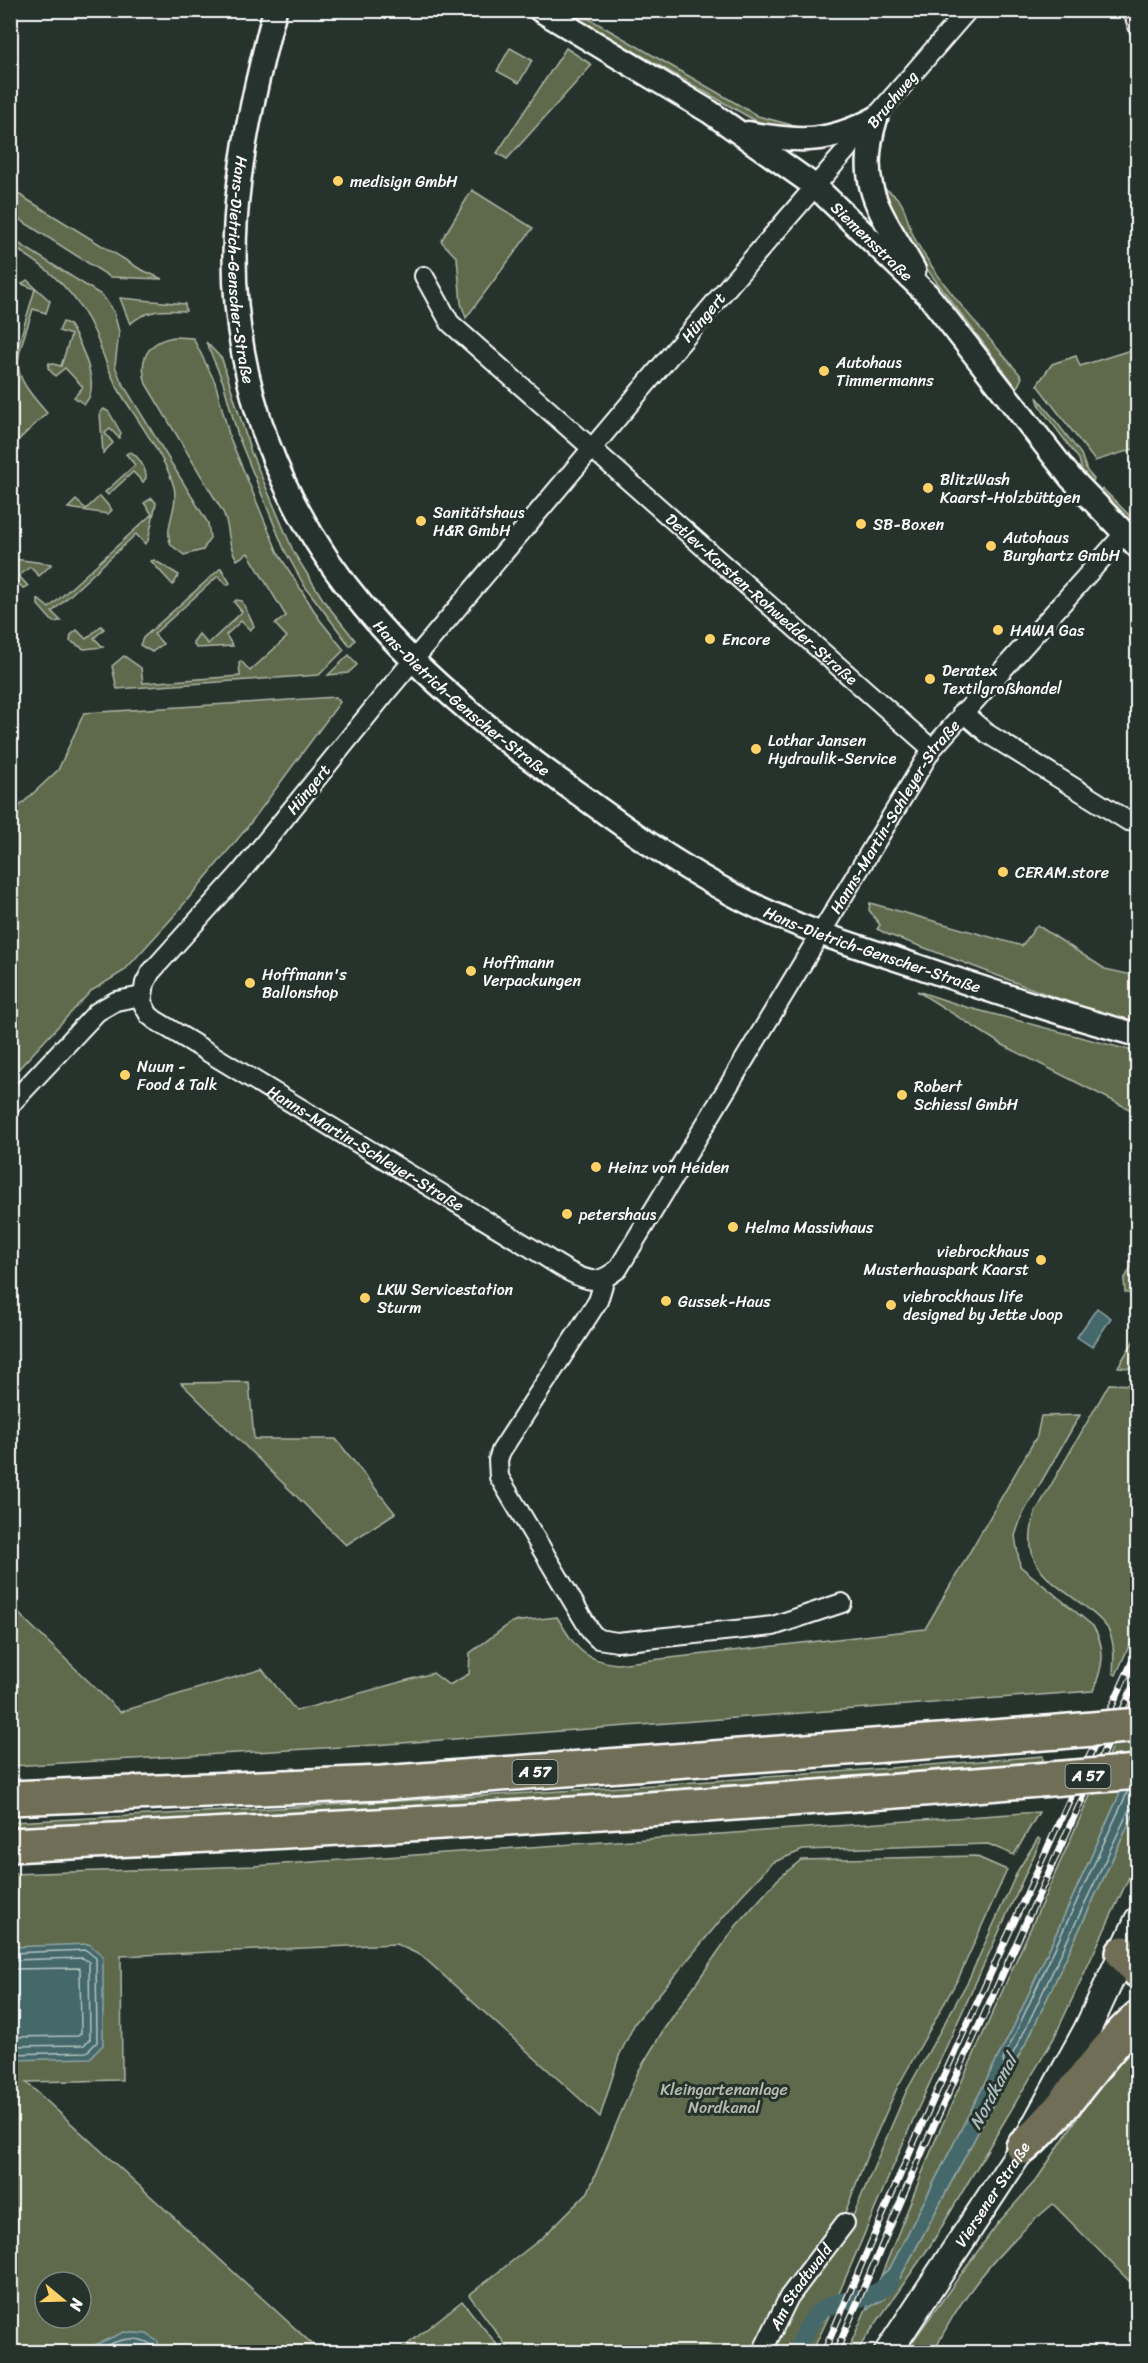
<svg xmlns="http://www.w3.org/2000/svg" width="1148" height="2363" viewBox="0 0 1148 2363" font-family="Sriracha,sans-serif">
  <style>
    .green { fill: #5e6b4d; stroke: #aeb5a6; stroke-width: 1.5; fill-rule: evenodd }
    .water { fill: #44686a; stroke: #8fa4a6; stroke-width: 1.5 }
    .lines { fill: none; stroke-linecap: round; stroke-linejoin: round }
    .shore { stroke: #b4c3c3; stroke-width: 1.5 }
    .canal { stroke: #44686a; stroke-width: 18 }
    .minor-casing { stroke: #fff; stroke-width: 22 }
    .tertiary-casing { stroke: #fff; stroke-width: 27 }
    .secondary-casing { stroke: #fff; stroke-width: 30 }
    .motorway-casing { stroke: #fff; stroke-width: 38 }
    .minor { stroke: #26332d; stroke-width: 18 }
    .tertiary { stroke: #26332d; stroke-width: 22 }
    .secondary { stroke: #26332d; stroke-width: 26 }
    .motorway { stroke: #716e59; stroke-width: 33 }
    .rail-casing { stroke: #fff; stroke-width: 7 }
    .rail { stroke: #26332d; stroke-width: 4.5; stroke-dasharray: 14; stroke-linecap: butt }
    .motorway-bridge-casing { stroke: #fff; stroke-width: 38; stroke-linecap: butt }
    .motorway-bridge { stroke: #716e59; stroke-width: 33 }
    .poi-dot { fill: #ffd166; stroke: #26332d; stroke-width: 2 }
    .labels { text-anchor: middle; stroke-width: 6; stroke-linejoin: round; paint-order: stroke }
    .shield { fill: #26332d; stroke: #bec2c0; stroke-width: 1.5 }
    .shield-label { font-size: 15px; font-weight: bold; fill: #fff }
    .street-label { font-size: 16px; fill: #fff; stroke: #26332d }
    .poi-label { font-size: 16px; fill: #fff; stroke: #26332d; text-anchor: start }
    .park-label { font-size: 16px; fill: #b7bcaf; stroke: #26332d }
    .water-label { font-size: 18px; font-style: italic; fill: #abbbbc; stroke: #26332d }
  </style>
  <rect width="100%" height="100%" fill="#26332d"/>
  <filter id="ink" filterUnits="userSpaceOnUse"><feTurbulence type="fractalNoise" baseFrequency=".0167" numOctaves="2"/><feDisplacementMap in="SourceGraphic" scale="12" xChannelSelector="R" yChannelSelector="G"/><feConvolveMatrix kernelMatrix="1 2 1 2 8 2 1 2 1" color-interpolation-filters="sRGB"/></filter>
  <g filter="url(#ink)">
    <!-- green -->
    <g class="green">
      <polygon points="564,11 576,11 758,116 795,126 797,131 777,129 754,120"/>
      <polygon points="510,48 532,60 519,83 497,71"/>
      <polygon points="566,48 592,65 507,159 497,153"/>
      <path d="M878 185C913 202 901 215 917 243 945 291 986 334 1022 377L1017 388 905 240Z"/>
      <polygon points="10,189 140,269 162,279 110,277 11,214"/>
      <polygon points="472,190 533,228 466,318 461,303 457,258 441,241"/>
      <path d="M10 238 103 296 114 312 119 332 115 366 121 381 208 523 210 538 203 550 184 555 171 545C163 527 179 508 174 487 167 460 135 417 120 392 109 374 103 353 95 333 78 294 47 266 11 246Z"/>
      <path d="M27 280 50 301 46 313 33 309C16 365 6 367 47 413L11 447V369L35 289 22 284Z"/>
      <path d="M120 298 185 304 186 311C164 310 147 309 130 324Z"/>
      <path d="M63 322 69 324C80 342 103 388 84 404L74 397 83 387 65 368 55 376 48 368 49 363 61 366 71 335 59 331Z"/>
      <path d="M174 337 193 338 215 382 230 438 278 553 320 620 344 650 319 675 117 689 112 666 124 656 141 668 143 683 240 676 239 662 241 661 250 671 287 637 275 624 286 616 248 553 237 560C226 542 231 529 223 512L146 384C138 359 148 341 174 337Z"/>
      <polygon points="206,342 222,359 251,452 294,553 324,601 355,640 350,646 304,585 284,549 238,436 223,382"/>
      <polygon points="1137,348 1137,448 1095,461 1037,385 1052,364 1076,356 1080,366"/>
      <polygon points="1037,397 1081,454 1087,471 1094,479 1091,484 1083,475 1079,459 1040,407"/>
      <polygon points="104,409 109,412 121,433 119,438 110,429 105,433 113,443 103,453 100,413"/>
      <path d="M130 452C138 455 147 470 146 478L143 482 133 472 108 495 105 492 135 465 126 454Z"/>
      <polygon points="1103,489 1137,523 1137,532 1098,492"/>
      <polygon points="100,496 112,510 108,514 68,508 76,500 86,509"/>
      <polygon points="152,498 156,503 148,541 145,544 136,534 52,612 61,621 53,622 38,605 38,599 49,608 152,514 144,503"/>
      <polygon points="14,559 51,564 51,565 39,576 30,567 19,576 28,586 23,588 11,576 11,560"/>
      <polygon points="154,560 179,575 173,585 151,561"/>
      <polygon points="221,568 230,583 227,585 218,576 154,634 163,644 152,652 140,645 143,638"/>
      <polygon points="236,600 242,601 254,626 250,630 241,621 226,635 233,646 196,648 193,642 199,634 208,644 242,612 234,602"/>
      <polygon points="101,626 104,629 94,638 103,647 84,649 70,641 71,635 77,630 86,639"/>
      <polygon points="349,655 357,665 348,673 328,675"/>
      <polygon points="336,697 340,702 246,829 173,917 124,971 91,991 11,1077 11,814 58,770 84,713"/>
      <path d="M870 903 1022 946 1037 925 1105 969 1137 976V1024C1053 1000 972 964 889 935L877 929 880 925 869 910Z"/>
      <polygon points="917,991 966,1007 1137,1052 1137,1113 1001,1044"/>
      <polygon points="1137,1256 1137,1293 1133,1295 1125,1292 1124,1280"/>
      <polygon points="1137,1335 1137,1369 1118,1367"/>
      <polygon points="249,1382 254,1439 336,1439 395,1513 346,1545 181,1383"/>
      <path d="M1109 1384 1138 1385 1137 1628 1116 1675 1113 1673C1114 1659 1115 1645 1109 1631 1105 1622 1095 1615 1087 1608 1048 1578 1019 1568 1035 1513Z"/>
      <path d="M1080 1415 1022 1515 1015 1536 1020 1566 1093 1626C1107 1649 1103 1667 1093 1691L375 1745 11 1766V1606L120 1712 262 1669 296 1711 433 1673 449 1685 469 1674 470 1653 512 1622 557 1617C575 1646 581 1660 617 1664L925 1629 1037 1436 1041 1416Z"/>
      <polygon points="1137,1691 1137,1756 1014,2026 890,2268 881,2276 935,2141"/>
      <path d="M1043 1756V1761C699 1789 355 1811 11 1828V1822C355 1805 699 1784 1043 1756Z"/>
      <path d="M1039 1812 1014 1855 988 1844 803 1850 772 1863 740 1897 635 2023 619 2056 600 2117 422 1956 396 1944 121 1956 122 2080 26 2082 321 2352H11L10 1874 254 1866ZM45 2282H81V2318H45Z"/>
      <polygon points="1133,1815 1137,1822 1137,1860 1054,2038 932,2243 856,2352 847,2352 866,2309 883,2300 900,2278 1029,2037"/>
      <path d="M1038 1838 1041 1840 916 2113 837 2298C803 2308 803 2323 790 2352H766L793 2299 849 2225 906 2092 968 1981 1018 1870Z"/>
      <polygon points="975,1856 1007,1870 959,1977 897,2088 868,2153 845,2213 756,2352 511,2352 469,2295 543,2237 588,2192 638,2072 664,2029 736,1926 778,1879 801,1860"/>
      <path d="M1137 2041V2289L1053 2204C1005 2244 960 2295 934 2352H905L998 2223 1037 2179 1099 2085Z"/>
      <polygon points="462,2301 503,2352 398,2352"/>
      <polygon points="830,2314 812,2352 803,2352 815,2327"/>
    </g>
    <!-- water -->
    <g class="water">
      <polygon points="1097,1308 1111,1318 1092,1347 1077,1337"/>
      <polygon points="1137,1756 1137,1806 1029,2037 900,2278 883,2300 866,2309 881,2276 890,2268 1014,2026"/>
      <polygon points="89,1944 103,1956 103,2045 90,2058 11,2060 11,1947"/>
      <polygon points="124,2332 147,2334 158,2342 160,2352 79,2352"/>
    </g>
    <g class="lines">
      <!-- shore -->
      <g class="shore">
        <polyline points="1128,1791 1003,2060 1004,2064 1008,2063 1023,2034 1129,1810 1138,1806"/>
        <polyline points="10,1953 86,1950 96,1958 97,2042 87,2052 10,2054"/>
        <polyline points="10,1960 83,1958 89,1962 90,2039 84,2045 10,2046"/>
        <polyline points="10,1969 80,1968 81,2033 78,2036 10,2037"/>
        <path d="M92 2352C111 2343 133 2332 152 2345L154 2352"/>
      </g>
      <!-- canal -->
      <path class="canal" d="M797 2352C802 2341 807 2324 816 2315 835 2294 872 2305 891 2281"/>
      <defs>
        <g id="minor">
          <path id="s1" d="M968 10 733 281 389 689 241 872 151 972 145 983 142 1002 149 1015 155 1020 526 1245C543 1254 574 1279 593 1280 603 1281 611 1274 618 1269L932 749 1123 535"/>
          <polyline points="1133,10 1138,27"/>
          <path id="s2" d="M424 276 450 323 932 749"/>
          <polyline points="962,712 988,734 1128,821 1138,822"/>
          <polyline points="10,1105 97,1012 116,1001 142,996"/>
          <polyline points="605,1278 598,1301 501,1451 498,1460 499,1477 591,1632 598,1639 617,1642 773,1626 842,1603"/>
          <path id="s3" d="M762 2352 789 2297 845 2223"/>
        </g>
        <g id="tertiary">
          <path id="s4" d="M275 10C245 123 221 235 243 352 280 559 419 682 583 797 642 840 705 884 773 914 819 935 869 950 917 966 990 991 1063 1015 1138 1035"/>
          <path id="s5" d="M540 10 710 112 816 187 928 295 1070 477 1138 547"/>
          <path d="M876 118C855 188 881 211 914 270"/>
          <path d="M748 133C800 143 829 143 876 118"/>
        </g>
        <g id="secondary">
          <path id="s6" d="M888 2352 1023 2147 1087 2030 1138 1920"/>
        </g>
        <g id="motorway">
          <polyline points="10,1798 382,1783 1058,1732"/>
          <path d="M10 1845C354 1829 696 1808 1038 1780"/>
          <polyline points="1123,1953 1138,1971"/>
          <path d="M1023 2147C1067 2109 1095 2057 1138 2018"/>
        </g>
      </defs>
      <!-- minor casing -->
      <use href="#minor" class="minor-casing"/>
      <!-- tertiary casing -->
      <use href="#tertiary" class="tertiary-casing"/>
      <!-- secondary casing -->
      <use href="#secondary" class="secondary-casing"/>
      <!-- motorway casing -->
      <use href="#motorway" class="motorway-casing"/>
      <!-- minor -->
      <use href="#minor" class="minor"/>
      <!-- tertiary -->
      <use href="#tertiary" class="tertiary"/>
      <!-- secondary -->
      <use href="#secondary" class="secondary"/>
      <!-- motorway -->
      <use href="#motorway" class="motorway"/>
      <defs>
        <g id="rail">
          <polyline points="824,2352 918,2133 1138,1649"/>
          <polyline points="836,2352 929,2136 1138,1676"/>
        </g>
      </defs>
      <!-- rail casing -->
      <use href="#rail" class="rail-casing"/>
      <!-- rail -->
      <use href="#rail" class="rail"/>
      <defs>
        <g id="motorway-bridge">
          <polyline points="1058,1732 1138,1725"/>
          <polyline points="1038,1780 1138,1772"/>
        </g>
      </defs>
      <!-- motorway-bridge casing -->
      <use href="#motorway-bridge" class="motorway-bridge-casing"/>
      <!-- motorway-bridge -->
      <use href="#motorway-bridge" class="motorway-bridge"/>
    </g>
  </g>
  <!-- markers -->
  <g class="poi-dot">
    <circle cx="338" cy="181" r="6"/>
    <circle cx="824" cy="371" r="6"/>
    <circle cx="928" cy="488" r="6"/>
    <circle cx="421" cy="521" r="6"/>
    <circle cx="861" cy="524" r="6"/>
    <circle cx="991" cy="546" r="6"/>
    <circle cx="998" cy="630" r="6"/>
    <circle cx="710" cy="639" r="6"/>
    <circle cx="930" cy="679" r="6"/>
    <circle cx="756" cy="749" r="6"/>
    <circle cx="1003" cy="872" r="6"/>
    <circle cx="471" cy="971" r="6"/>
    <circle cx="250" cy="983" r="6"/>
    <circle cx="125" cy="1075" r="6"/>
    <circle cx="902" cy="1095" r="6"/>
    <circle cx="596" cy="1167" r="6"/>
    <circle cx="567" cy="1214" r="6"/>
    <circle cx="733" cy="1227" r="6"/>
    <circle cx="1041" cy="1260" r="6"/>
    <circle cx="365" cy="1298" r="6"/>
    <circle cx="666" cy="1301" r="6"/>
    <circle cx="891" cy="1305" r="6"/>
  </g>
  <g class="labels">
    <!-- shield labels -->
    <g class="shield">
      <rect x="512.5" y="1760" width="45" height="24" rx="4.5"/>
      <rect x="1065.5" y="1764" width="45" height="24" rx="4.5"/>
    </g>
    <g class="shield-label">
      <text x="535" y="1777">A 57</text>
      <text x="1088" y="1781">A 57</text>
    </g>
    <!-- street labels -->
    <g class="street-label">
      <text transform="translate(892 99) rotate(-50)" y="6">Bruchweg</text>
      <text dy="6" stroke="none"><textPath href="#s5" startOffset="406">Siemensstraße</textPath></text>
      <text dy="6" stroke="none"><textPath href="#s4" startOffset="264">Hans-Dietrich-Genscher-Straße</textPath></text>
      <text transform="translate(703 317) rotate(-50)" y="6">Hüngert</text>
      <text dy="6" stroke="none"><textPath href="#s2" startOffset="470">Detlev-Karsten-Rohwedder-Straße</textPath></text>
      <text dy="6" stroke="none"><textPath href="#s4" startOffset="766">Hans-Dietrich-Genscher-Straße</textPath></text>
      <text transform="translate(308 789) rotate(-51)" y="6">Hüngert</text>
      <text dy="6" stroke="none"><textPath href="#s1" startOffset="2385">Hanns-Martin-Schleyer-Straße</textPath></text>
      <text dy="6" stroke="none"><textPath href="#s4" startOffset="1252">Hans-Dietrich-Genscher-Straße</textPath></text>
      <text dy="6" stroke="none"><textPath href="#s1" startOffset="1563">Hanns-Martin-Schleyer-Straße</textPath></text>
      <text dy="6" stroke="none"><textPath href="#s6" startOffset="189">Viersener Straße</textPath></text>
      <text dy="6" stroke="none"><textPath href="#s3" startOffset="76">Am Stadtwald</textPath></text>
    </g>
    <!-- poi labels -->
    <g class="poi-label">
      <text x="350" y="187">medisign GmbH</text>
      <text x="836" y="368">Autohaus<tspan x="836" dy="18">Timmermanns</tspan></text>
      <text x="940" y="485">BlitzWash<tspan x="940" dy="18">Kaarst-Holzbüttgen</tspan></text>
      <text x="433" y="518">Sanitätshaus<tspan x="433" dy="18">H&amp;R GmbH</tspan></text>
      <text x="873" y="530">SB-Boxen</text>
      <text x="1003" y="543">Autohaus<tspan x="1003" dy="18">Burghartz GmbH</tspan></text>
      <text x="1010" y="636">HAWA Gas</text>
      <text x="722" y="645">Encore</text>
      <text x="942" y="676">Deratex<tspan x="942" dy="18">Textilgroßhandel</tspan></text>
      <text x="768" y="746">Lothar Jansen<tspan x="768" dy="18">Hydraulik-Service</tspan></text>
      <text x="1015" y="878">CERAM.store</text>
      <text x="483" y="968">Hoffmann<tspan x="483" dy="18">Verpackungen</tspan></text>
      <text x="262" y="980">Hoffmann's<tspan x="262" dy="18">Ballonshop</tspan></text>
      <text x="137" y="1072">Nuun -<tspan x="137" dy="18">Food &amp; Talk</tspan></text>
      <text x="914" y="1092">Robert<tspan x="914" dy="18">Schiessl GmbH</tspan></text>
      <text x="608" y="1173">Heinz von Heiden</text>
      <text x="579" y="1220">petershaus</text>
      <text x="745" y="1233">Helma Massivhaus</text>
      <text x="1029" y="1257" text-anchor="end">viebrockhaus<tspan x="1029" dy="18">Musterhauspark Kaarst</tspan></text>
      <text x="377" y="1295">LKW Servicestation<tspan x="377" dy="18">Sturm</tspan></text>
      <text x="903" y="1302">viebrockhaus life<tspan x="903" dy="18">designed by Jette Joop</tspan></text>
      <text x="678" y="1307">Gussek-Haus</text>
    </g>
    <!-- park labels -->
    <g class="park-label">
      <text x="724" y="2095">Kleingartenanlage<tspan x="724" dy="18">Nordkanal</tspan></text>
    </g>
    <!-- water labels -->
    <g class="water-label">
      <text transform="translate(993 2092) rotate(-62)" y="6">Nordkanal</text>
    </g>
  </g>
  <!-- margin -->
  <rect width="1148" height="2363" fill="none" stroke="#26332d" stroke-width="36"/>
  <rect x="18" y="18" width="1112" height="2327" fill="none" stroke="#fff" stroke-width="2" filter="url(#ink)"/>
  <!-- north arrow -->
  <g transform="translate(63 2300) rotate(109)"><circle r="28" fill="#26332d" stroke="#7d8581" stroke-width="1.5"/>
  <path d="M0-4.5L10 22L0 15L-10 22Z" fill="#ffd166"/>
  <text y="-9" font-size="16" font-weight="bold" text-anchor="middle" fill="#ffffff">N</text>
  </g>
</svg>
